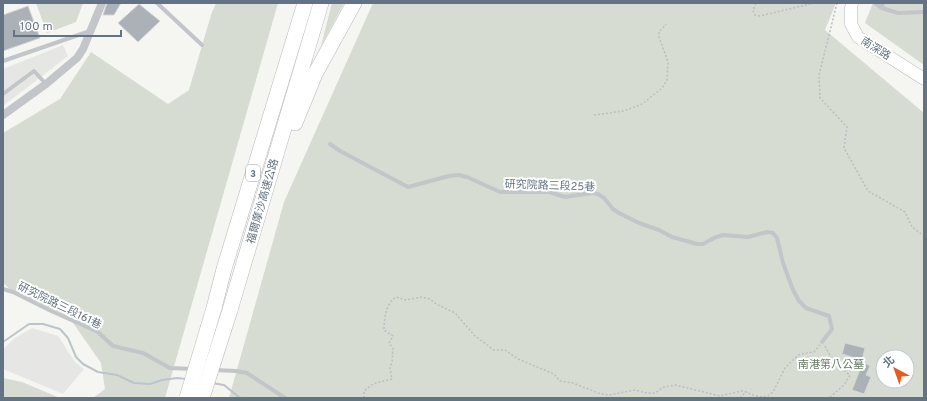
<svg xmlns="http://www.w3.org/2000/svg" width="927" height="401" viewBox="0 0 927 401" font-family="Overpass,'Noto Sans TC',sans-serif">
  <style>
    .built { fill: #e6e7e5 }
    .green { fill: #d6dcd2; fill-rule: evenodd }
    .lines { fill: none; stroke-linecap: round; stroke-linejoin: round }
    .stream { stroke: #bbc5ca; stroke-width: 2 }
    .building { fill: #aab1b7; stroke: #d6d7d4 }
    .secondary-casing { stroke: #b4b9be; stroke-width: 13 }
    .motorway-casing { stroke: #b5b8bb; stroke-width: 16 }
    .path { stroke: #bcbec0; stroke-width: 1.5; stroke-dasharray: 2 2; stroke-linecap: butt }
    .service { stroke: #c2c6c9; stroke-width: 4 }
    .minor { stroke: #c2c6c9; stroke-width: 8 }
    .secondary { stroke: #fff; stroke-width: 12 }
    .motorway { stroke: #fff; stroke-width: 15 }
    .motorway-bridge-casing { stroke: #b5b8bb; stroke-width: 16; stroke-linecap: butt }
    .motorway-bridge { stroke: #fff; stroke-width: 15 }
    .labels { text-anchor: middle; stroke-width: 4; stroke-linejoin: round; paint-order: stroke }
    .shield { fill: #fff; stroke: #929da8; stroke-width: 1 }
    .shield-label { font-size: 10px; font-weight: bold; fill: #647383 }
    .street-label { font-size: 11px; fill: #647383; stroke: #fff }
    .park-label { font-size: 11px; fill: #667a62; stroke: #fff }
  </style>
  <rect width="100%" height="100%" fill="#f5f5f1"/>
  <!-- built -->
  <g class="built">
    <polygon points="63,45 68,56 3,106 3,69"/>
    <polygon points="32,328 58,336 75,362 84,369 63,394 3,369 3,349 15,338"/>
  </g>
  <!-- green -->
  <g class="green">
    <polygon points="36,3 83,3 76,22 47,33"/>
    <polygon points="216,3 278,3 165,398 93,398 105,389 101,363 71,320 13,292 3,283 3,133 60,99 91,52 168,104 189,90 211,15"/>
    <polygon points="332,3 344,3 321,46"/>
    <path d="M373 3H836L825 30 924 113V398H229L284 202ZM883 357H907V381H883Z"/>
    <polygon points="873,3 924,3 924,65 865,23"/>
    <polygon points="3,378 22,382 60,398 3,398"/>
  </g>
  <g class="lines">
    <!-- stream -->
    <g class="stream">
      <polyline points="3,342 29,324 43,324 60,329 68,338 76,357 83,364 98,372 117,375 134,383 150,384 162,380 177,378 186,379"/>
      <polyline points="212,383 224,385 240,398"/>
    </g>
  </g>
  <!-- building -->
  <g class="building">
    <polygon points="107,3 121,3 114,15 103,15"/>
    <polygon points="139,4 160,21 138,42 118,23"/>
    <polygon points="28,6 40,38 3,51 3,15"/>
    <polygon points="845,343 865,348 862,360 842,354"/>
    <polygon points="863,362 870,366 866,375 871,377 864,394 852,390"/>
  </g>
  <g class="lines">
    <defs>
      <polyline id="secondary" points="852,3 851,8 851,24 858,37 924,79"/>
      <g id="motorway">
        <polyline points="295,123 315,74 354,3"/>
        <polyline points="214,308 224,269 305,3"/>
        <polyline points="230,310 321,3"/>
      </g>
    </defs>
    <!-- secondary casing -->
    <use href="#secondary" class="secondary-casing"/>
    <!-- motorway casing -->
    <use href="#motorway" class="motorway-casing"/>
    <!-- path -->
    <g class="path">
      <path d="M756 3C754 8 752 11 755 15L760 16 814 3"/>
      <polyline points="837,3 819,75 820,98 847,127 844,148 868,191 905,212 912,227 924,236"/>
      <polyline points="594,115 624,111 642,104 662,88 667,80 668,62 659,37 659,32 666,24"/>
      <polyline points="825,346 831,357 837,361 839,367 850,375 844,385 829,398"/>
      <path d="M364 398V391L373 384 392 379 390 368 392 362 393 348 389 343 393 336 384 330C384 318 386 304 396 297L405 300 422 297 430 299 436 304 455 313 475 336 494 350H505L518 359 554 374 560 381 573 383 598 393 609 395 635 390 647 393H655L664 387 675 385 720 396 741 391 746 392 752 395 763 397 768 396 773 392 785 368 793 360 800 354 814 352 820 345"/>
      <polyline points="740,398 746,392"/>
    </g>
    <!-- service -->
    <g class="service">
      <polyline points="157,3 202,45"/>
      <polyline points="875,3 882,8 883,3"/>
      <polyline points="882,8 898,13 924,12"/>
      <polyline points="3,61 90,31"/>
      <polyline points="3,94 34,71 46,84"/>
      <polyline points="330,144 340,151 408,187 449,176 459,175 467,177 500,192 549,192 565,197 592,193 598,194 604,198 613,209 619,213 639,223 659,230 672,237 697,244 703,244 716,237 723,235 748,237 767,232 773,233 777,238 783,263 793,290 799,301 806,308 829,316 832,329 822,342"/>
      <polyline points="3,289 13,292 49,310 98,332 113,346 143,353 170,368 193,369"/>
      <polyline points="214,370 236,371 247,373 285,398"/>
    </g>
    <!-- minor -->
    <polyline class="minor" points="3,115 46,84 77,58 83,49 102,3"/>
    <!-- secondary -->
    <use href="#secondary" class="secondary"/>
    <!-- motorway -->
    <use href="#motorway" class="motorway"/>
    <defs>
      <g id="motorway-bridge">
        <polyline points="187,398 214,308"/>
        <polyline points="202,398 230,310"/>
      </g>
    </defs>
    <!-- motorway-bridge casing -->
    <use href="#motorway-bridge" class="motorway-bridge-casing"/>
    <!-- motorway-bridge -->
    <use href="#motorway-bridge" class="motorway-bridge"/>
  </g>
  <g class="labels">
    <!-- shield labels -->
    <rect class="shield" x="246" y="165" width="14" height="16" rx="3"/>
    <g class="shield-label">
      <text x="253" y="177">3</text>
    </g>
    <!-- street labels -->
    <g class="street-label">
      <text transform="translate(876 48) rotate(32)" y="4">南深路</text>
      <text transform="translate(550 185) rotate(2)" y="4">研究院路三段25巷</text>
      <text transform="translate(262 201) rotate(-74)" y="4">福爾摩沙高速公路</text>
      <text transform="translate(60 305) rotate(26)" y="4">研究院路三段161巷</text>
    </g>
    <!-- park labels -->
    <g class="park-label">
      <text x="831" y="368">南港第八公墓</text>
    </g>
  </g>
  <!-- border -->
  <rect width="927" height="401" fill="none" stroke="#647383" stroke-width="8"/>
  <!-- north arrow -->
  <g transform="translate(895 369) rotate(319)"><circle r="19" fill="#ffffff" stroke="#c1c7cd"/>
  <path d="M0-3L7 15L0 10L-7 15Z" fill="#e75b20"/>
  <text y="-6" font-size="11" font-weight="bold" text-anchor="middle" fill="#647383">北</text>
  </g>
  <!-- scale -->
  <path d="M14 30v6h107v-6" fill="none" stroke="#647383" stroke-width="2"/>
  <text x="20" y="30" font-size="12" fill="#647383" stroke="#ffffff" stroke-width="3" paint-order="stroke">100 m</text>
</svg>
